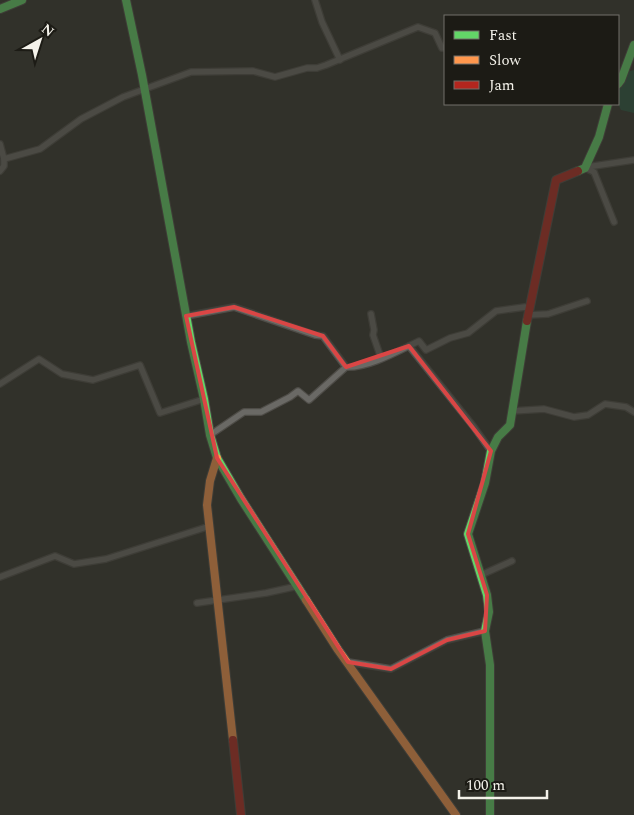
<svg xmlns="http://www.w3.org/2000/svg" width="634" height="815" viewBox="0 0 634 815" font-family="Spectral,serif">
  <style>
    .green { fill: #27533f }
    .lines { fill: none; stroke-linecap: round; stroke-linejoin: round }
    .street-casing { stroke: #4e4c47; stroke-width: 8 }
    .fast-casing { stroke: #4e4c47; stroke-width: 10 }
    .slow-casing { stroke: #4e4c47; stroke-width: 10 }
    .jam-casing { stroke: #4e4c47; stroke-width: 10 }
    .street { stroke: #6a6965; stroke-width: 5.5 }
    .fast { stroke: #63d668; stroke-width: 8 }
    .slow { stroke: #ff974d; stroke-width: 8 }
    .jam { stroke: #b3261e; stroke-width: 8 }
    .marked { fill: none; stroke: #da4645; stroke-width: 4; stroke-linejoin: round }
  </style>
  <rect width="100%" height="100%" fill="#32312a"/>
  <!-- green -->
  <path class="green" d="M634 70V113L621 110C614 96 620 85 627 72Z"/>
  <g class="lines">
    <defs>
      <g id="street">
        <polyline points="315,0 322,22 340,60"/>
        <polyline points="0,144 4,159"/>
        <polyline points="587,167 634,160"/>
        <polyline points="585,168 594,172 614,222"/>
        <polyline points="0,171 4,166 4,159 40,149 81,119 123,97 191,72 253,71 275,77 307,68 317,68 326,65 418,27 435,33 442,48 445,47"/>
        <polyline points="371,314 374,330 373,335 381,358"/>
        <polyline points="528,315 548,314 587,301"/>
        <polyline points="186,316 234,307 315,335 323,336 346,367"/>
        <polyline points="409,346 474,427 491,451"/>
        <polyline points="0,384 39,359 62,374 93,380 140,365 160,413 204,399"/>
        <polyline points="512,411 544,409 574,417 588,415 605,404 626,407 634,412"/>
        <path d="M210 435 244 412H261L290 397 298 391 309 400 346 367C369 368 398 351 419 341L426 350 450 338 468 333 496 311 525 307 529 309"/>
        <polyline points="481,575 512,561"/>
        <polyline points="0,577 55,556 74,564 106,559 210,526"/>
        <polyline points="197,603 266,593 298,586"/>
        <polyline points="348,662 391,669 447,640 485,631"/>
      </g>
      <g id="fast">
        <polyline points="126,0 142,75 191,342 204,399 210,435 217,458 241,499 306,600"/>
        <polyline points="0,9 22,0"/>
        <polyline points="618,84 621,80 634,45"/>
        <polyline points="578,171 585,168 599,137 608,104"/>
        <polyline points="490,815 490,665 485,631 489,612 487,595 468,534 485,483 491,451 498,437 510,425 527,321"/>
      </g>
      <g id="slow">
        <polyline points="217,458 210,481 207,505 233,740"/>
        <polyline points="306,600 338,650 456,815"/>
      </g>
      <g id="jam">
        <polyline points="527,321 556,180 578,171"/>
        <polyline points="233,740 241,815"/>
      </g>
    </defs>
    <!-- street casing -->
    <use href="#street" class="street-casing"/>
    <!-- fast casing -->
    <use href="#fast" class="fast-casing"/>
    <!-- slow casing -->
    <use href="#slow" class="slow-casing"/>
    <!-- jam casing -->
    <use href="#jam" class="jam-casing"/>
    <!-- street -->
    <use href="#street" class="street"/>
    <!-- fast -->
    <use href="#fast" class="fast"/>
    <!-- slow -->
    <use href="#slow" class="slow"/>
    <!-- jam -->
    <use href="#jam" class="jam"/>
  </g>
  <!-- marked area -->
  <path d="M0 0H634V815H0ZM234 307 323 336 346 367 409 346 491 451 468 534 487 595 485 631 447 640 391 669 348 662 217 458 186 316Z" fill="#32312a" fill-opacity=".55" fill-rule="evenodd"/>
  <path class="marked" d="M234 307 323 336 346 367 409 346 491 451 468 534 487 595 485 631 447 640 391 669 348 662 217 458 186 316Z"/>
  <!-- legend -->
  <rect x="444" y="15" width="175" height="90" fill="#1c1b15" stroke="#72716a"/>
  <rect x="454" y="31" width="25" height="8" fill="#63d668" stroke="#72716a"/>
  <text x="489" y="40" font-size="15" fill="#f4f2ea">Fast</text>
  <rect x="454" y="56" width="25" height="8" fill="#ff974d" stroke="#72716a"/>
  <text x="489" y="65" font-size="15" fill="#f4f2ea">Slow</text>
  <rect x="454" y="81" width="25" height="8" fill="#b3261e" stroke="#72716a"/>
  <text x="489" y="90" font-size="15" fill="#f4f2ea">Jam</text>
  <!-- north arrow -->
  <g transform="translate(40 40) rotate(39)" stroke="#1c1b15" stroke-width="4" paint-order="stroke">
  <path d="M0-4L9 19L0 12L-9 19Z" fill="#f4f2ea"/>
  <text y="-8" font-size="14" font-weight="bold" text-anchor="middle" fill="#f4f2ea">N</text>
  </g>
  <!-- scale -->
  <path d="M459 790v8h88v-8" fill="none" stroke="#f4f2ea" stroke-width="2.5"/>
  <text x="466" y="790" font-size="15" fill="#f4f2ea" stroke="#1c1b15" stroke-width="4" paint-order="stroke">100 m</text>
</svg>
